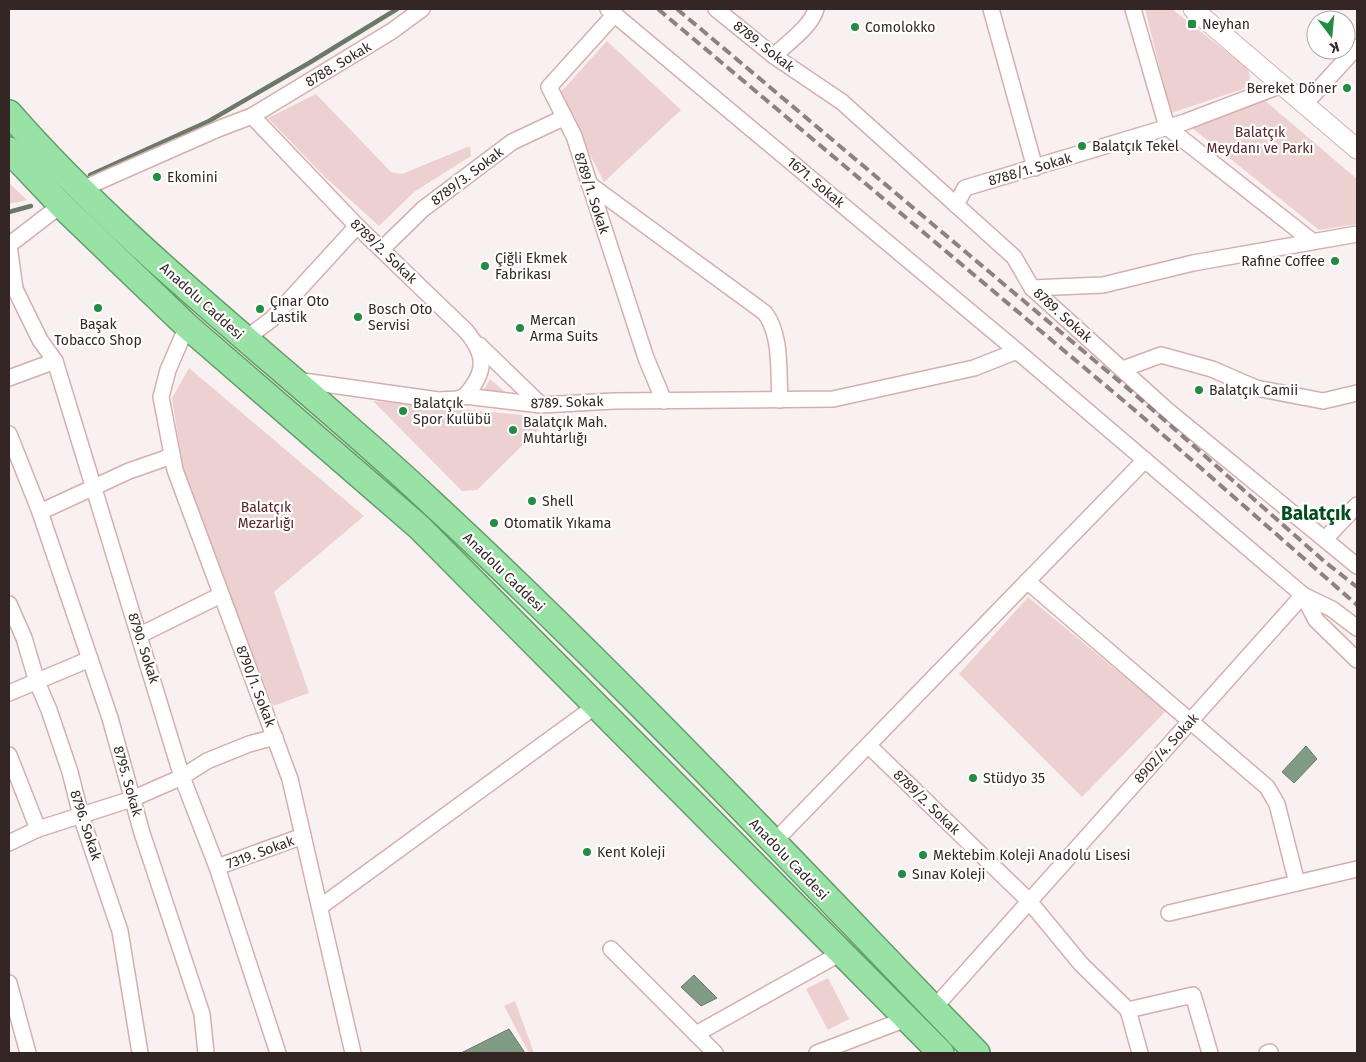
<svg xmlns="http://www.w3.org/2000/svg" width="1366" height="1062" viewBox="0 0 1366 1062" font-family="'Fira Sans',sans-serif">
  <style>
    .green { fill: #ecd1d0 }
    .water { fill: #819c84; stroke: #6a7968 }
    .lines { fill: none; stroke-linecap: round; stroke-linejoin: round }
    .stream { stroke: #6a7968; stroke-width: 4.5 }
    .minor-casing { stroke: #d5afae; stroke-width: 18 }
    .tertiary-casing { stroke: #d5afae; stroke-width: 21 }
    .trunk-casing { stroke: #659c6b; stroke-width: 28 }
    .minor { stroke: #fff; stroke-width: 15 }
    .tertiary { stroke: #fff; stroke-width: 19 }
    .trunk { stroke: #98e2a6; stroke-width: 25 }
    .rail { stroke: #8d8181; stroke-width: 4; stroke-dasharray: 10 5; stroke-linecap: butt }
    .poi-dot { fill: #248c42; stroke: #fff; stroke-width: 2 }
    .labels { text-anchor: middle; stroke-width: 4.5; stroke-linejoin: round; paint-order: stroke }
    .poi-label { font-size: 14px; fill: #352626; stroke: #fff; text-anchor: start }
    .street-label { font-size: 14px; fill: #352626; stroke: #fff }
    .park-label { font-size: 14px; fill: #582426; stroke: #fff }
    .district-label { font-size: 19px; font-weight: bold; fill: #054c1d; stroke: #fff }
  </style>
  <rect width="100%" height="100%" fill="#f9f1f1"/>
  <!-- green -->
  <g class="green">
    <path d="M1145 9H1172L1247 68C1252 77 1250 82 1243 89L1171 113Z"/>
    <polygon points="607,41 681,110 604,182 559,94"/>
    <polygon points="316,94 391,172 402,174 470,146 471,156 414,192 379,226 323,175 268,118"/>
    <polygon points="1264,100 1357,179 1357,224 1319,230 1192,128"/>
    <polygon points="9,183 27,200 9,204"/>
    <polygon points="189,368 364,516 274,592 309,693 273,706 184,476 172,398"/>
    <polygon points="490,379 505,392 502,396 482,393"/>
    <polygon points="373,401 533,416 542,426 477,490 462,491"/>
    <polygon points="1028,597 1166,711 1082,797 959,674"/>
    <polygon points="828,978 849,1019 828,1030 806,989"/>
    <polygon points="515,1001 534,1053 529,1053 504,1006"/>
  </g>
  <!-- water -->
  <g class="water">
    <polygon points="1306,746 1317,759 1294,783 1282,772"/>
    <polygon points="694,975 717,998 701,1006 681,987"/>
    <polygon points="509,1029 525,1053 461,1053"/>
  </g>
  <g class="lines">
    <!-- stream -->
    <g class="stream">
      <polyline points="90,175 209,121 309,63 397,9"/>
      <polyline points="9,212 31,206"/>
    </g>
    <defs>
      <g id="minor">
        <polyline points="608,9 1017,351 1303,595 1332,609 1357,628"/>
        <polyline points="716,9 774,56 842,102 1014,257 1032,288 1167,410 1357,566"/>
        <polyline points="991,9 1035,168"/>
        <polyline points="1133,9 1167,127 1312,241"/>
        <polyline points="615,14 549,87 574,136 646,358 664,401"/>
        <path d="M774 56C787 43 811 27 816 9"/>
        <polyline points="1305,104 1357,47"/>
        <path d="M252 116 357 226 466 331C486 355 487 371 465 396"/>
        <path d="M589 184 765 313C782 336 778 372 780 400"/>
        <polyline points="82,189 218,129 252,116 392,31 422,9"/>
        <polyline points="956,205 965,188 1185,122 1282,85"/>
        <polyline points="9,245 15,289 40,340 55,361 182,777 217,867 278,1053"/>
        <polyline points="9,245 61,205"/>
        <polyline points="382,249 423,209 512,142 563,118"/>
        <polyline points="1032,288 1103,285 1193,263 1357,234"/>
        <polyline points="187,326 168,370 161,397 175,470 290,779 353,1053"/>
        <polyline points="245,339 272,319 357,226"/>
        <polyline points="479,345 541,405"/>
        <polyline points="1123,369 1161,355 1212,369 1256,388 1323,401 1357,393"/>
        <polyline points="9,378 55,361"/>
        <polyline points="296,380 438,400 458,399 465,396 541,405 614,401 833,399 974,368 1017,351"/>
        <polyline points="9,434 40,512 110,718 142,833 202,1014 206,1053"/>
        <polyline points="40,512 129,471 172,456"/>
        <polyline points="1326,538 1357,505"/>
        <polyline points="1027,581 1267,787 1277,804 1297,883"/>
        <polyline points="1303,595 1316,620 1357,660"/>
        <polyline points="9,604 24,638 37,682 49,710 70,772 81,816 120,931 140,1053"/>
        <polyline points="140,635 221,595"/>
        <polyline points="9,693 90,659"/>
        <polyline points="868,745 1029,901 1081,964 1128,1010 1193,995 1210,1053"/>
        <polyline points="9,755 38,829"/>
        <polyline points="9,843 38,829 132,799 182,777 207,761 249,744 275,737"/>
        <polyline points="773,843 1145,460"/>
        <polyline points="217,867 303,836"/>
        <polyline points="320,907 597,705"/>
        <polyline points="1169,913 1357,869"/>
        <polyline points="611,949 715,1053"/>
        <polyline points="9,983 28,1053"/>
        <polyline points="934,1008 1303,595"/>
        <polyline points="1128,1010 1140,1053"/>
        <polyline points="696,1034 841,953"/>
        <polyline points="817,1053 906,1019"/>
        <polyline points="1267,1053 1270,1052"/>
      </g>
      <polyline id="tertiary" points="1193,9 1357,149"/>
      <g id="trunk">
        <path d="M9 113C136 258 293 372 433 504 622 679 798 868 977 1053"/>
        <polyline points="9,150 61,205 187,326 419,527 941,1053"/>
      </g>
    </defs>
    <!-- minor casing -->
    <use href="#minor" class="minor-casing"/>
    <!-- tertiary casing -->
    <use href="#tertiary" class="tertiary-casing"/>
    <!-- trunk casing -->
    <use href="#trunk" class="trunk-casing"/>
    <!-- minor -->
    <use href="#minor" class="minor"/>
    <!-- tertiary -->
    <use href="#tertiary" class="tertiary"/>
    <!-- trunk -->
    <use href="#trunk" class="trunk"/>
    <!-- rail -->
    <g class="rail">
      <polyline points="658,9 1137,412 1357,605"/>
      <polyline points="677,9 1145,403 1325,562 1357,587"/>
    </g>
  </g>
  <!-- markers -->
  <g class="poi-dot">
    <rect x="1187" y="19" width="10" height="10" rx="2.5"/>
    <circle cx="855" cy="27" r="5"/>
    <circle cx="1347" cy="88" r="5"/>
    <circle cx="1082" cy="146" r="5"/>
    <circle cx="157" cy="177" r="5"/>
    <circle cx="1335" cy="261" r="5"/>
    <circle cx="485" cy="266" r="5"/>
    <circle cx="98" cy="308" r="5"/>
    <circle cx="260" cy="309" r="5"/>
    <circle cx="358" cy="317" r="5"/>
    <circle cx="520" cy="328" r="5"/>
    <circle cx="1199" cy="390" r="5"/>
    <circle cx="403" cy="411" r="5"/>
    <circle cx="513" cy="430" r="5"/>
    <circle cx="532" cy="501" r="5"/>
    <circle cx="494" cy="523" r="5"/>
    <circle cx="973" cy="778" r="5"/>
    <circle cx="587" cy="852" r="5"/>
    <circle cx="923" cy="855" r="5"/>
    <circle cx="902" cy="874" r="5"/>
  </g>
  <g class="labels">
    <!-- poi labels -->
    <g class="poi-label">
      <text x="1202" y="29">Neyhan</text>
      <text x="865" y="32">Comolokko</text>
      <text x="1337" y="93" text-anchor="end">Bereket Döner</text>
      <text x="1092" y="151">Balatçık Tekel</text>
      <text x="167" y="182">Ekomini</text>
      <text x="495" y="263">Çiğli Ekmek<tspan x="495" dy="16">Fabrikası</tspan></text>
      <text x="1325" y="266" text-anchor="end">Rafine Coffee</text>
      <text x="270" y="306">Çınar Oto<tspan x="270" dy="16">Lastik</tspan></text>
      <text x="368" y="314">Bosch Oto<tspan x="368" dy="16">Servisi</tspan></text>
      <text x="530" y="325">Mercan<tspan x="530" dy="16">Arma Suits</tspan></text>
      <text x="98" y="329" text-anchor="middle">Başak<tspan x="98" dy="16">Tobacco Shop</tspan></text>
      <text x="1209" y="395">Balatçık Camii</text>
      <text x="413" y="408">Balatçık<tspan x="413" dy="16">Spor Kulübü</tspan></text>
      <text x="523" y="427">Balatçık Mah.<tspan x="523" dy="16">Muhtarlığı</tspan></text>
      <text x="542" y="506">Shell</text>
      <text x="504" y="528">Otomatik Yıkama</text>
      <text x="983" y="783">Stüdyo 35</text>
      <text x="597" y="857">Kent Koleji</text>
      <text x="933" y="860">Mektebim Koleji Anadolu Lisesi</text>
      <text x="912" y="879">Sınav Koleji</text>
    </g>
    <!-- street labels -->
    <g class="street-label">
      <text transform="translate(764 46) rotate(38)" y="5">8789. Sokak</text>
      <text transform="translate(338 64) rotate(-31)" y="5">8788. Sokak</text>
      <text transform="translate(1030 169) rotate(-16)" y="5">8788/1. Sokak</text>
      <text transform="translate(467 176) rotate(-37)" y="5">8789/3. Sokak</text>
      <text transform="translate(816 182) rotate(40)" y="5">1671. Sokak</text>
      <text transform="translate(592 193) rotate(72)" y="5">8789/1. Sokak</text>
      <text transform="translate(384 251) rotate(44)" y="5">8789/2. Sokak</text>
      <text transform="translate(202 301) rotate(42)" y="5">Anadolu Caddesi</text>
      <text transform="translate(1063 315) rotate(42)" y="5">8789. Sokak</text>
      <text transform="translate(567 402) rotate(-2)" y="5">8789. Sokak</text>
      <text transform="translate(504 572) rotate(44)" y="5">Anadolu Caddesi</text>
      <text transform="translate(144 648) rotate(72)" y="5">8790. Sokak</text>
      <text transform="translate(256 686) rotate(69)" y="5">8790/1. Sokak</text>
      <text transform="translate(1166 748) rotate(-48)" y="5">8902/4. Sokak</text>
      <text transform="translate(128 781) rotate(74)" y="5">8795. Sokak</text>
      <text transform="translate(927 802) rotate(44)" y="5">8789/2. Sokak</text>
      <text transform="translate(86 825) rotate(72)" y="5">8796. Sokak</text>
      <text transform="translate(260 852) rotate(-20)" y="5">7319. Sokak</text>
      <text transform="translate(789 859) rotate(46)" y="5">Anadolu Caddesi</text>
    </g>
    <!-- park labels -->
    <g class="park-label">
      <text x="1260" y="137">Balatçık<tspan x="1260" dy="16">Meydanı ve Parkı</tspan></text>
      <text x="266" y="512">Balatçık<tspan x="266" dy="16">Mezarlığı</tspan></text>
    </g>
    <!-- district labels -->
    <g class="district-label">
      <text x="1316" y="520">Balatçık</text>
    </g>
  </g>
  <!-- border -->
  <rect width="1366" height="1062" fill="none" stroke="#352626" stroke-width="20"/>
  <!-- north arrow -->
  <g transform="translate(1331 35) rotate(164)"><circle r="24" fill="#ffffff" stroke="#aea8a8"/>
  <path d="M0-4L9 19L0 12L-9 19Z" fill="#248c42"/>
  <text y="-8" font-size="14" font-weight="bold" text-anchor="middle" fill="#352626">K</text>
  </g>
</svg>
